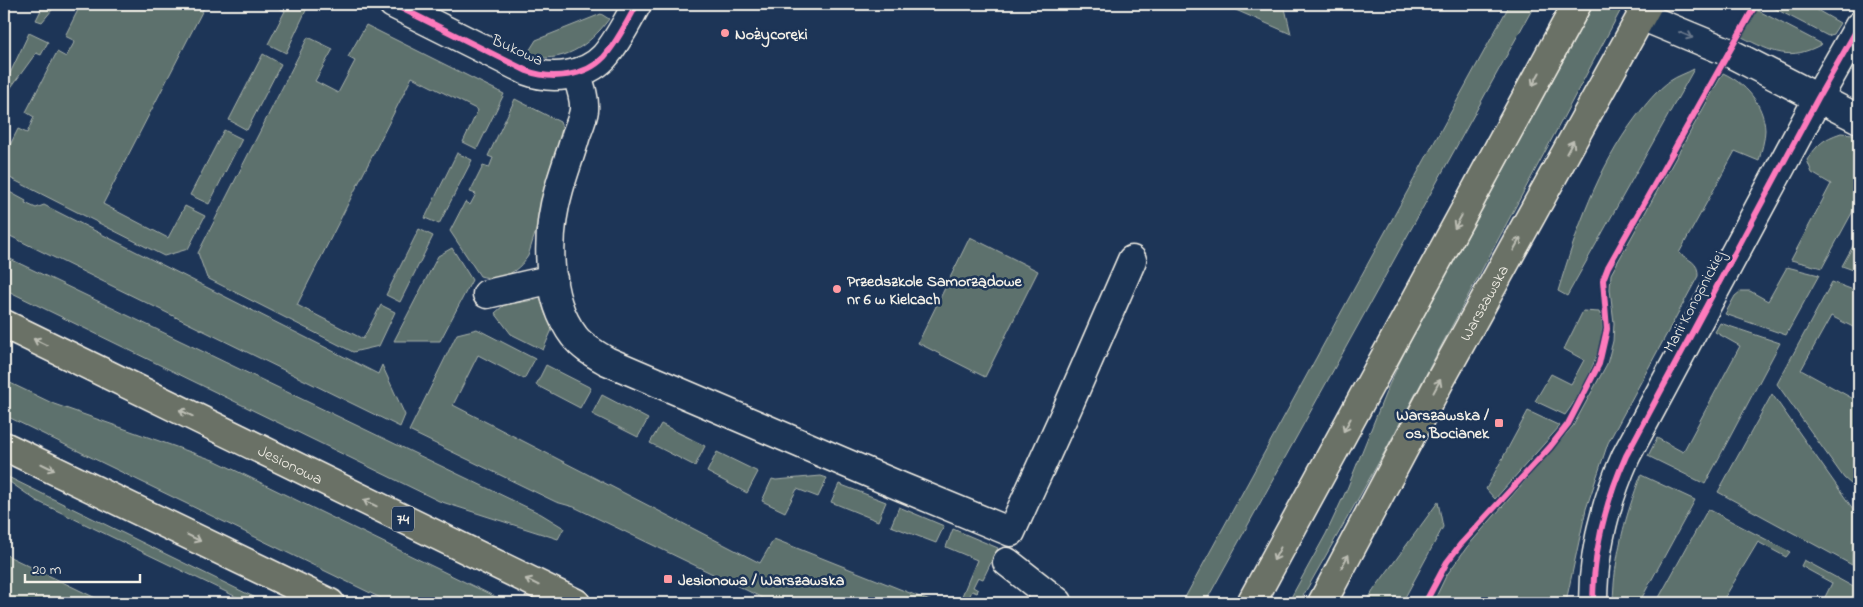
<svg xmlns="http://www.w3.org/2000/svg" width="1863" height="607" viewBox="0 0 1863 607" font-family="'Indie Flower',sans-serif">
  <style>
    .green { fill: #5d716d; stroke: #a8b1aa }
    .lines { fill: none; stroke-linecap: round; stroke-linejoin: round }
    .minor-casing { stroke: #f4f1e8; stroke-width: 31 }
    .major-casing { stroke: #f4f1e8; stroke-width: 31 }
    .minor { stroke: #1d3557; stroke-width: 28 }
    .major { stroke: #6a7166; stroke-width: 28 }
    .cycleway-casing { stroke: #1d3557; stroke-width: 9 }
    .cycleway { stroke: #fd7abc; stroke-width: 6 }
    .oneway { stroke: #68778a }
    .oneway2 { stroke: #bdbeb4 }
    .poi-dot { fill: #ff9aa2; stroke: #1d3557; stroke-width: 2 }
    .labels { text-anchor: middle; stroke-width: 5; stroke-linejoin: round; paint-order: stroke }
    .shield { fill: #1d3557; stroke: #b4b9bc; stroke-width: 1 }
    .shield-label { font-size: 15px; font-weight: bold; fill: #f4f1e8 }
    .poi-label { font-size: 16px; font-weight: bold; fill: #f4f1e8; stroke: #1d3557; text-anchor: start }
    .street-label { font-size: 16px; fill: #f4f1e8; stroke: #1d3557 }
  </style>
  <rect width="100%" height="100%" fill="#1d3557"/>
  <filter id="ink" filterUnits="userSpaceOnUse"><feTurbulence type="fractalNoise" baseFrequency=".02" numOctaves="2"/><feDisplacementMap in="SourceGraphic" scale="10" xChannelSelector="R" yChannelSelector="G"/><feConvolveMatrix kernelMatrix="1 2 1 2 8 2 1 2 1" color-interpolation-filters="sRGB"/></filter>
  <g filter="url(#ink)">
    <!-- green -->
    <g class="green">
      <polygon points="44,4 57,4 42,22 36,20"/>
      <polygon points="81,4 206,4 103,204 168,238 185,206 205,216 188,249 164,256 4,175 10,145 18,129 27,133 34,117 26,112 57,52 66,57 75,41 65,36"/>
      <polygon points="271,4 309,4 286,53 268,44 285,11"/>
      <polygon points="1222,4 1284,4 1291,34"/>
      <polygon points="1510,4 1535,4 1205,603 1182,603"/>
      <polygon points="1594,4 1624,4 1384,453 1299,603 1288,603 1326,534 1347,489 1388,387 1404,353"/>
      <polygon points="1771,4 1820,4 1817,10 1840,23 1833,34 1828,36 1770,6"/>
      <path d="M1757 10 1822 44C1790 62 1772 52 1742 37Z"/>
      <path d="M601 14 609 19C588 47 563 64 526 56L536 40Z"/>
      <polygon points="366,25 504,94 477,149 463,142 478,110 412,77 297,305 363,339 381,305 395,312 379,346 353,352 207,278 198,253 308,37 333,49 315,81 338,93 355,61 348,57"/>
      <polygon points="29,33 48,42 41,55 36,53 4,97 4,86"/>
      <polygon points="263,54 281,64 247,130 229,120"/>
      <path d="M1694 69 1567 296 1558 291C1577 229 1597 169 1636 117 1646 104 1657 90 1670 81 1677 76 1687 73 1694 69Z"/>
      <path d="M1723 73C1745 83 1764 104 1765 130 1765 140 1761 151 1759 161L1735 151 1679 253C1688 260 1699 262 1698 276L1608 443 1586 509 1567 597 1568 603H1433L1446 576 1467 547 1573 426 1596 384 1607 364 1613 341 1614 323 1610 289 1611 274Z"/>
      <path d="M515 99 560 122 564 132 563 144 528 256C517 273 500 282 480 276L450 231 465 202 470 205 476 194 470 192 483 166 489 168 493 158 488 156Z"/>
      <polygon points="224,130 242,139 209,204 190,195"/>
      <path d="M1841 133 1853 134 1859 138V200L1822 268 1791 260 1831 184 1812 173 1807 160C1818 144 1823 139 1841 133Z"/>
      <polygon points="457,153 472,160 439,224 425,218"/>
      <polygon points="4,189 26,201 25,203 36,208 44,205 378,374 382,365 405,415 400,427 4,233"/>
      <polygon points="419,229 433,236 400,302 386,295"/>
      <polygon points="1859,235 1859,272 1842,266"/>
      <polygon points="970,237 1038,271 985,377 918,343"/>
      <polygon points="452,248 472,280 440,341 394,341 438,256"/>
      <polygon points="4,256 541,514 564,528 558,539 439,501 4,289"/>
      <polygon points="1787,267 1819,275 1786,335 1725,314 1735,296 1741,291 1750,291 1768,301"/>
      <polygon points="1832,282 1859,292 1859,330 1831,316 1801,370 1859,402 1859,491 1844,478 1777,384"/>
      <polygon points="540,299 546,316 554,325 543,350 511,334 495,313 504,305"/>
      <path d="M1583 311 1599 312C1613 336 1580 396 1565 415L1535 401 1551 374 1571 384 1584 360 1564 349Z"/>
      <polygon points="1720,323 1780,343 1705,484 1648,456 1657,438 1683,452 1740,346 1715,332"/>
      <polygon points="477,329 535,359 524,379 478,355 453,405 760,563 774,539 935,603 773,603 574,507 556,502 409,431 457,334"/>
      <polygon points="546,365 591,388 580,408 536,385"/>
      <polygon points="4,380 54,404 216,461 508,603 391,603 4,415"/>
      <polygon points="1772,394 1853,509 1852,565 1718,492"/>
      <polygon points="602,395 648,419 638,437 592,414"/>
      <polygon points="1528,411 1560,426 1495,499 1486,489"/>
      <polygon points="661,424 705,446 695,466 650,443"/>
      <polygon points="717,452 758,472 747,493 707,472"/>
      <polygon points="4,475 266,603 249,603 37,501 4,478"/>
      <path d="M1641 475 1695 500 1639 603H1613C1614 557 1625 517 1641 475Z"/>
      <polygon points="821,476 827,478 818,497 797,489 785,512 762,501 772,479 776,480"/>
      <polygon points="839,484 886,502 878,521 831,502"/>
      <polygon points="1438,502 1443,527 1402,603 1366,603 1373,591"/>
      <polygon points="899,507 944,526 936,543 891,526"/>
      <polygon points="1708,509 1790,552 1786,557 1758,542 1725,597 1736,603 1656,603"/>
      <polygon points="953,529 998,548 983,579 978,577 973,587 978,590 977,593 972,591 967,602 970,603 959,603 977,560 946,547"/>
      <polygon points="4,554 106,603 4,603"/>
      <polygon points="1804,560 1859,590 1855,603 1833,603 1824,599 1832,583 1801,566"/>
    </g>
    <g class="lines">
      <defs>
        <g id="minor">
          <path d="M393 4 527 71C551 80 585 77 604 57 618 41 627 22 637 4"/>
          <polyline points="1641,16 1728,52 1859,119"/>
          <path d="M576 73C580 85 585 97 584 110 583 118 579 127 576 135 571 153 564 171 559 189 546 233 545 298 574 336 582 347 595 354 607 361L902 487 1011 532 1067 409 1132 260"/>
          <polyline points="487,294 553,279"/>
          <polyline points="1007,562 1058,602"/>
          <path d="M1593 603C1593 551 1605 503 1626 456L1818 98 1859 26"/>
        </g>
        <g id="major">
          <path id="s1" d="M4 324 576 603"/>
          <polyline points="4,446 330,603"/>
          <polyline points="1251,603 1577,4"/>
          <path id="s2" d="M1322 603 1441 379 1648 4"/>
        </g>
      </defs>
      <!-- minor casing -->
      <use href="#minor" class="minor-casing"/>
      <!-- major casing -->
      <use href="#major" class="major-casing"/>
      <!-- minor -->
      <use href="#minor" class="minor"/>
      <!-- major -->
      <use href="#major" class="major"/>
      <defs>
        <g id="cycleway">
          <path d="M393 4 527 71C551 80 585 77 604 57 618 41 627 22 637 4"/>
          <polyline points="1425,603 1447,562 1460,545 1550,447 1568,424 1599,364 1607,329 1603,280 1608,267 1756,4"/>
          <path d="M1593 603C1593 551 1605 503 1626 456L1818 98 1859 26"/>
        </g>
      </defs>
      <!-- cycleway casing -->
      <use href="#cycleway" class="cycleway-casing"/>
      <!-- cycleway -->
      <use href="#cycleway" class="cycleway"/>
    </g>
    <!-- one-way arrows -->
    <defs><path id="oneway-shaft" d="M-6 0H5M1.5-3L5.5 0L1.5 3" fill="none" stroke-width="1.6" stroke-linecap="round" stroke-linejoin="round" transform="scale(1.25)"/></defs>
    <use class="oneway" href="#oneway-shaft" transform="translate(1686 35) rotate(23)"/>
    <g class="oneway2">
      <use href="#oneway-shaft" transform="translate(1536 79) rotate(119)"/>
      <use href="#oneway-shaft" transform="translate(1570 147) rotate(-61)"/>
      <use href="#oneway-shaft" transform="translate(1458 222) rotate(119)"/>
      <use href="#oneway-shaft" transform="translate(1517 244) rotate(-61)"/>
      <use href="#oneway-shaft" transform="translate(40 342) rotate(-154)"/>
      <use href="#oneway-shaft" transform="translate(1437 386) rotate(-62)"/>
      <use href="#oneway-shaft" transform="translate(186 413) rotate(-154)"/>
      <use href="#oneway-shaft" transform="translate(1347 425) rotate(119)"/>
      <use href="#oneway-shaft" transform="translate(48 467) rotate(26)"/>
      <use href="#oneway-shaft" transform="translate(370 503) rotate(-154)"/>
      <use href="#oneway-shaft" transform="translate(194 538) rotate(26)"/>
      <use href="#oneway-shaft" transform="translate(1277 554) rotate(118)"/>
      <use href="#oneway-shaft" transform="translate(1345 561) rotate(-61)"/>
      <use href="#oneway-shaft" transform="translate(532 582) rotate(-154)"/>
    </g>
  </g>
  <!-- markers -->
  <g class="poi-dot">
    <circle cx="725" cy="33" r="5"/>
    <circle cx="837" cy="289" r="5"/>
    <rect x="1494" y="418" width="10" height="10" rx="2.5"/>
    <rect x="663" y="574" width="10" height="10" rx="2.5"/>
  </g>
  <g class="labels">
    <!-- shield labels -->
    <rect class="shield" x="392" y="506.5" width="22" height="25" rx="4"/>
    <g class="shield-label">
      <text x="403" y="524">74</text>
    </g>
    <!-- poi labels -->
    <g class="poi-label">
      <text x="735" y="39">Nożycoręki</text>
      <text x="847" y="286">Przedszkole Samorządowe<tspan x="847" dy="18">nr 6 w Kielcach</tspan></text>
      <text x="1489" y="420" text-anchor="end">Warszawska /<tspan x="1489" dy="18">os. Bocianek</tspan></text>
      <text x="678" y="585">Jesionowa / Warszawska</text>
    </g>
    <!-- street labels -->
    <g class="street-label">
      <text transform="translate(518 49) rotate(24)" y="6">Bukowa</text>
      <text transform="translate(1693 301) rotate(-62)" y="6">Marii Konopnickiej</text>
      <text dy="6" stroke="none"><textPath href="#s2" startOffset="341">Warszawska</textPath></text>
      <text dy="6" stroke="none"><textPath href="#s1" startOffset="319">Jesionowa</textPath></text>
    </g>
  </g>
  <!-- margin -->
  <rect width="1863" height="607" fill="none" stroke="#1d3557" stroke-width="20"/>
  <rect x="10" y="10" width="1843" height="587" fill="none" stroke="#f4f1e8" stroke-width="2" filter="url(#ink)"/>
  <!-- scale -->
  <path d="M25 574v8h115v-8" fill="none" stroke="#f4f1e8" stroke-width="2.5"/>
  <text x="32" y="574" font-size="15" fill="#f4f1e8" stroke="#1d3557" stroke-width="4" paint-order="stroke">20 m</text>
</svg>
